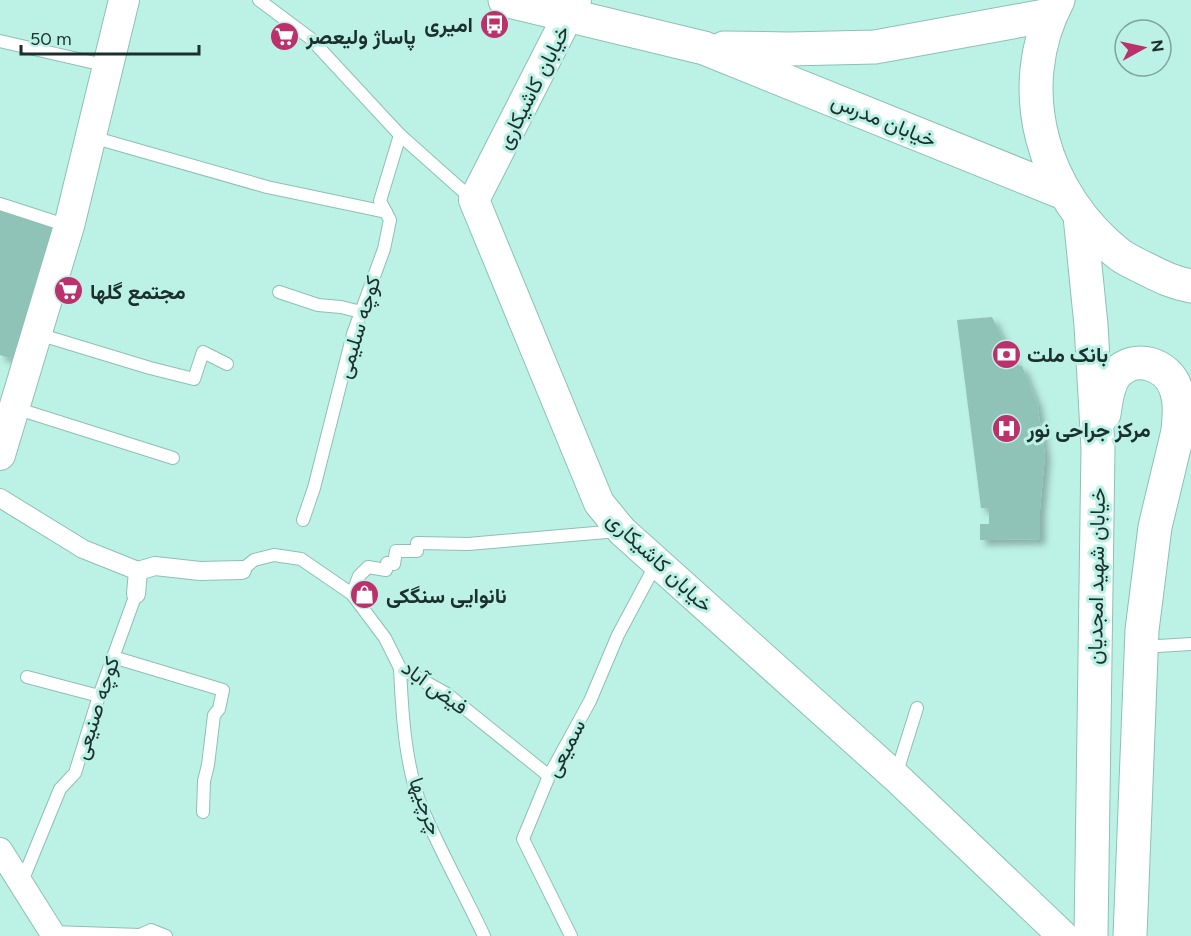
<svg xmlns="http://www.w3.org/2000/svg" width="1191" height="936" viewBox="0 0 1191 936" font-family="Figtree,Vazirmatn,sans-serif">
<style>
.building{fill:#90c3b8;filter:url(#shadow)}
.lines{fill:none;stroke-linecap:round;stroke-linejoin:round}
.service-casing{stroke:#8dc0b5;stroke-width:14}
.pedestrian-casing{stroke:#8dc0b5;stroke-width:20}
.minor-casing{stroke:#8dc0b5;stroke-width:26}
.tertiary-casing{stroke:#8dc0b5;stroke-width:32}
.secondary-casing{stroke:#8dc0b5;stroke-width:35}
.primary-casing{stroke:#8dc0b5;stroke-width:35}
.service{stroke:#fff;stroke-width:12}
.pedestrian{stroke:#fff;stroke-width:18}
.minor{stroke:#fff;stroke-width:24}
.tertiary{stroke:#fff;stroke-width:30}
.secondary{stroke:#fff;stroke-width:33}
.primary{stroke:#fff;stroke-width:33}
.labels{text-anchor:middle;dominant-baseline:central;stroke-width:6;stroke-linejoin:round;paint-order:stroke}
.poi-label{font-size:21px;font-weight:bold;fill:#1b302c;stroke:#bcf1e5;text-anchor:start}
.street-label{font-size:21px;fill:#1b302c;stroke:#bcf1e5}
</style>
<defs>
<filter id="shadow"><feDropShadow dx="5.5" dy="5.5" stdDeviation="3" flood-color="#0004"/></filter>
</defs>
<rect width="100%" height="100%" fill="#bcf1e5"/>
<!-- building -->
<g class="building">
<polygon points="0,209 55,227 15,360 0,355"/>
<polygon points="992,317 1016,365 1022,366 1037,403 1045,455 1040,509 1040,539 980,540 980,524 989,524 989,508 981,508 957,320"/>
</g>
<g class="lines">
<defs>
<g id="service">
<polyline points="259,0 310,38 400,135 473,200"/>
<polyline points="0,41 108,66"/>
<polyline points="92,137 267,187 386,212"/>
<polyline points="0,204 68,226"/>
<polyline points="279,292 318,305 341,307 361,312"/>
<polyline points="38,334 150,368 194,379 203,352 227,364"/>
<polyline points="15,408 173,458"/>
<polyline points="303,520 314,488 353,334 384,249 390,220 380,201 400,135"/>
<polyline points="242,570 254,560 274,555 301,559 352,594 385,638 400,668 447,694 549,776"/>
<polyline points="352,594 359,576 368,567 386,570 387,563 394,564 396,551 417,551 417,543 468,544 618,531"/>
<polyline points="1142,647 1191,644"/>
<polyline points="113,657 223,690 219,709 214,715 208,765 204,781 203,812"/>
<path d="M400,668C402,712 405,767 422,808C440,851 464,893 484,936"/>
<polyline points="27,677 99,696"/>
<polyline points="896,775 917,708"/>
<polyline points="21,884 60,789 75,773 99,696 136,594"/>
<polyline points="52,932 140,935 151,930 166,936"/>
<polyline points="571,936 523,839 549,776 590,701 618,635 657,562"/>
</g>
<g id="pedestrian">
<polyline points="0,498 83,549 138,571 155,566 200,571 242,570"/>
<polyline points="136,594 138,571"/>
</g>
<polyline id="minor" points="0,850 54,936"/>
<g id="tertiary">
<polyline points="576,0 474,200 599,503 622,531 895,776 1063,936"/>
<polyline points="0,455 69,226 124,0"/>
</g>
<g id="secondary">
<polyline points="505,0 704,48 1064,193"/>
<polyline points="724,48 789,49 875,47 1050,15"/>
<polyline points="1080,216 1091,325 1098,448 1091,936"/>
<path d="M1104,414C1106,401 1107,385 1116,374C1135,353 1168,364 1176,389C1181,403 1179,417 1178,431"/>
<polyline points="1130,936 1142,630 1155,527 1178,431 1191,414"/>
</g>
<path id="primary" d="M1058,0C1011,89 1043,195 1120,255C1127,260 1136,264 1144,268C1160,276 1173,283 1191,286"/>
</defs>
<!-- service casing -->
<use href="#service" class="service-casing"/>
<!-- pedestrian casing -->
<use href="#pedestrian" class="pedestrian-casing"/>
<!-- minor casing -->
<use href="#minor" class="minor-casing"/>
<!-- tertiary casing -->
<use href="#tertiary" class="tertiary-casing"/>
<!-- secondary casing -->
<use href="#secondary" class="secondary-casing"/>
<!-- primary casing -->
<use href="#primary" class="primary-casing"/>
<!-- service -->
<use href="#service" class="service"/>
<!-- pedestrian -->
<use href="#pedestrian" class="pedestrian"/>
<!-- minor -->
<use href="#minor" class="minor"/>
<!-- tertiary -->
<use href="#tertiary" class="tertiary"/>
<!-- secondary -->
<use href="#secondary" class="secondary"/>
<!-- primary -->
<use href="#primary" class="primary"/>
</g>
<!-- icons -->
<defs>
<symbol id="bus-disc" viewBox="-11 -11 22 22"><circle r="9.5" fill="#bc316b" stroke="#bcf1e5"/><path d="M-5-6H5V4H4V6H2V4H-2V6H-4V4H-5ZM-3.5-4V0h7V-4ZM-3.5 1.2v1.5H-2V1.2ZM2 1.2v1.5H3.5V1.2Z" fill="#fff"/></symbol>
<symbol id="supermarket-disc" viewBox="-11 -11 22 22"><circle r="9.5" fill="#bc316b" stroke="#bcf1e5"/><path d="M-6-5.5h2.5l.6 2H6L4.5 2H-2.5L-4.4-4H-6ZM-1.5 3.2a1.3 1.3 0 1 0 .1 0ZM3 3.2a1.3 1.3 0 1 0 .1 0Z" fill="#fff"/></symbol>
<symbol id="bank-disc" viewBox="-11 -11 22 22"><circle r="9.5" fill="#bc316b" stroke="#bcf1e5"/><path d="M-6-4H6V4H-6ZM0-2.3a2.3 2.3 0 1 0 0 4.6a2.3 2.3 0 1 0 0-4.6Z" fill="#fff"/></symbol>
<symbol id="hospital-disc" viewBox="-11 -11 22 22"><circle r="9.5" fill="#bc316b" stroke="#bcf1e5"/><path d="M-5-5h3v3.5h4V-5h3V5h-3V1.5h-4V5h-3Z" fill="#fff"/></symbol>
<symbol id="shop-disc" viewBox="-11 -11 22 22"><circle r="9.5" fill="#bc316b" stroke="#bcf1e5"/><path d="M-5-2.5h2.3a2.7 3.5 0 0 1 5.4 0H5L5.5 6h-11ZM-1.5-2.5h3a1.5 2.3 0 0 0-3 0Z" fill="#fff"/></symbol>
</defs>
<g fill-rule="evenodd">
<use href="#bus-disc" x="478" y="8" width="33" height="33"/>
<use href="#supermarket-disc" x="268" y="20" width="33" height="33"/>
<use href="#supermarket-disc" x="52" y="274" width="33" height="33"/>
<use href="#bank-disc" x="990" y="338" width="33" height="33"/>
<use href="#hospital-disc" x="990" y="412" width="33" height="33"/>
<use href="#shop-disc" x="348" y="578" width="33" height="33"/>
</g>
<g class="labels">
<!-- poi labels -->
<g class="poi-label">
<text x="473" y="24" text-anchor="end">امیری</text>
<text x="306" y="36">پاساژ ولیعصر</text>
<text x="90" y="291">مجتمع گلها</text>
<text x="1027" y="354">بانک ملت</text>
<text x="1027" y="429">مرکز جراحی نور</text>
<text x="386" y="595">نانوایی سنگکی</text>
</g>
<!-- street labels -->
<g class="street-label">
<text transform="translate(533 87) rotate(-63)">خیابان کاشیکاری</text>
<text transform="translate(884 120) rotate(22)">خیابان مدرس</text>
<text transform="translate(358 327) rotate(-73)">کوچه سلیمی</text>
<text transform="translate(660 562) rotate(43)">خیابان کاشیکاری</text>
<text transform="translate(1096 576) rotate(-89)">خیابان شهید امجدیان</text>
<text transform="translate(435 687) rotate(36)">فیض آباد</text>
<text transform="translate(96 708) rotate(-72)">کوچه صنیعی</text>
<text transform="translate(565 748) rotate(-62)">سمیعی</text>
<text transform="translate(426 806) rotate(70)">چرچیها</text>
</g>
</g>
<!-- north arrow -->
<g transform="translate(1143 48) rotate(82)"><circle r="28" fill="#bcf1e5" stroke="#7ca49b" stroke-width="1.5"/>
<path d="M0-4.5L10 22L0 15L-10 22Z" fill="#bc316b"/>
<text y="-9" font-size="16" font-weight="bold" text-anchor="middle" fill="#1b302c">N</text>
</g>
<!-- scale -->
<path d="M21 45v9h178v-9" fill="none" stroke="#1b302c" stroke-width="3"/>
<text x="30" y="45" font-size="18" fill="#1b302c" stroke="#bcf1e5" stroke-width="4.5" paint-order="stroke">50 m</text>
</svg>
